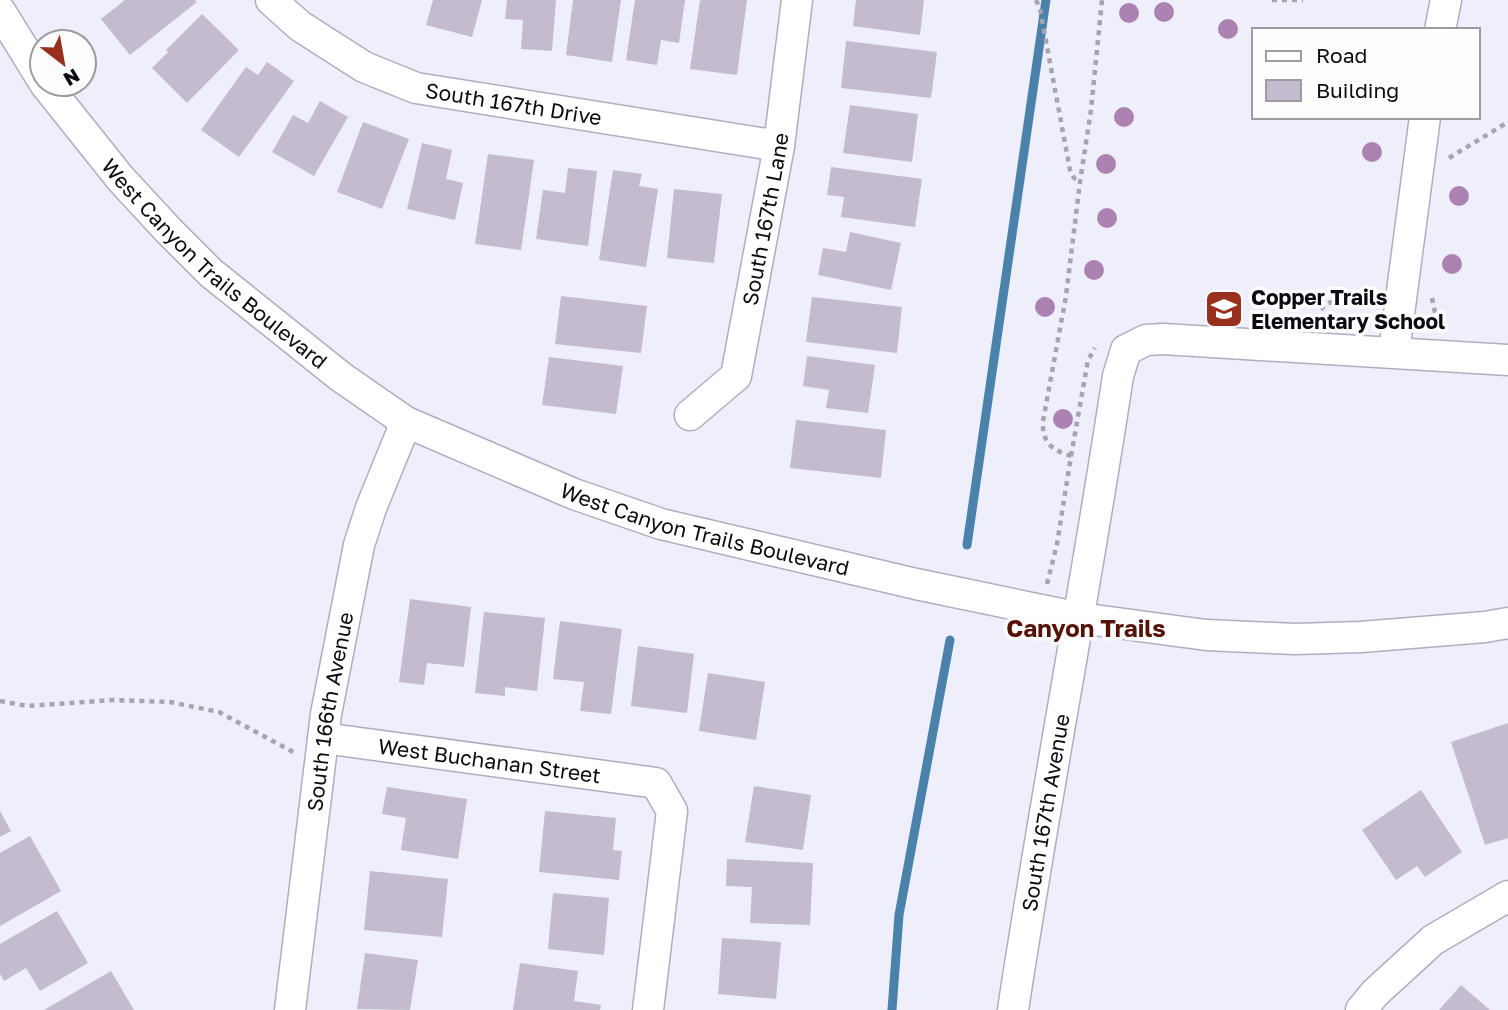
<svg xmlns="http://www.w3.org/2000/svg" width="1508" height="1010" viewBox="0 0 1508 1010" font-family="'Golos Text',sans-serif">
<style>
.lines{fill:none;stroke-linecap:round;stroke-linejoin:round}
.stream{stroke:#4b82ac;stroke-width:9}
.building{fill:#c4bbce}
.minor-casing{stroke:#aeaec2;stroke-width:33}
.path{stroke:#a5a5b0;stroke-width:4.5;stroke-dasharray:5 5;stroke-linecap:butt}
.minor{stroke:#fff;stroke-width:30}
.tree{fill:#ab82b1}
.labels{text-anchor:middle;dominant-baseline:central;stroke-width:7;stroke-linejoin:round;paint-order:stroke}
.street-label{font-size:21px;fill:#0b0b12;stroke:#fdfdfd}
.poi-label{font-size:21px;font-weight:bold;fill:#0b0b12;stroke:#fdfdfd;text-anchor:start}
.quarter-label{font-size:24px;font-weight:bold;fill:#551207;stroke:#fdfdfd}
</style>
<rect width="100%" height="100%" fill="#eeeffb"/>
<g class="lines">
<!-- stream -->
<g class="stream">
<polyline points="967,545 1046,0"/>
<polyline points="892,1010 899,915 950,640"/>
</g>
</g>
<!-- building -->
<g class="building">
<polygon points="125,0 195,0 197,2 130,55 101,19"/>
<polygon points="433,0 482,0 472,37 426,25"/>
<polygon points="507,0 556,0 552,51 521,49 523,20 505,19"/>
<polygon points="573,0 621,0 612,62 566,55"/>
<polygon points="635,0 685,0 679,43 661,40 657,65 626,60"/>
<polygon points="700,0 747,0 737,75 690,69"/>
<polygon points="856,0 924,0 920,35 853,26"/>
<polygon points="202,14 239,50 187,103 152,68 168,52 166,50"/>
<polygon points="846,41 937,52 931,98 841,88"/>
<polygon points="267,62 294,81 239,157 201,130 246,67 258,75"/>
<polygon points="320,101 348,117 314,176 272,152 293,115 308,123"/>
<polygon points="850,105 918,114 912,162 843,153"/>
<polygon points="363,122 409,139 382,209 337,192"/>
<polygon points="422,143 452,150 446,179 463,183 455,220 407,209"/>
<polygon points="488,154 534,160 521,250 475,244"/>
<polygon points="831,167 922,179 915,227 841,217 844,197 827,195"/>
<polygon points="568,168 597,171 588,246 536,239 543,190 565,193"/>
<polygon points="613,170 642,174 639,186 658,189 646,267 599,260"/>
<polygon points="674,189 722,194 714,263 667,258"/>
<polygon points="850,232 901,243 891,290 818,275 823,248 846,252"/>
<polygon points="561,296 647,306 641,353 555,344"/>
<polygon points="812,297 902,307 897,353 806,342"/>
<polygon points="807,356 875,365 868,413 826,408 829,390 803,386"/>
<polygon points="549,357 623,366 616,414 542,405"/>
<polygon points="796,420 886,430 881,478 790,468"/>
<polygon points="410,599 471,607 464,667 427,663 424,685 399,682"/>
<polygon points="484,612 545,618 537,691 505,687 505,696 475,693"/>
<polygon points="560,621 622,629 611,714 580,711 584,682 553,679"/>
<polygon points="638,646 694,654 687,713 631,706"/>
<polygon points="708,673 765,682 756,740 699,731"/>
<polygon points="1508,723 1508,838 1485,845 1451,742"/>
<polygon points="754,786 811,795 803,850 745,842"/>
<polygon points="387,787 467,799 458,859 401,850 406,818 382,814"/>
<polygon points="1421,790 1462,852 1425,877 1417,866 1396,880 1362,830"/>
<polygon points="0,811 11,831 0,837"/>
<polygon points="545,811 616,818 613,850 622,851 619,880 539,872"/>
<polygon points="30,836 61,891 0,926 0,853"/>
<polygon points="727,859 813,863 810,925 750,923 752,887 726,886"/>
<polygon points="370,871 448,879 442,937 364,930"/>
<polygon points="553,893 609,898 604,955 548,949"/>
<polygon points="57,911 88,963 40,991 26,968 4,981 0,974 0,944"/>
<polygon points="722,938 781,942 776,999 718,994"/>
<polygon points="365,953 418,960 410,1010 357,1009"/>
<polygon points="520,963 578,971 574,1001 601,1005 600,1010 513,1010"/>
<polygon points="111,971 134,1010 44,1010"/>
<polygon points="1461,985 1490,1010 1439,1010"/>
</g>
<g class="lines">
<defs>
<g id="minor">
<path id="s1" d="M271,0L300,26L364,67L416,88L779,146"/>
<polyline points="0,11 42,79"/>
<polyline points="1440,30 1446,0"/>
<path id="s2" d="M45,84L120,178L169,231L211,273L341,377L406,422L574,494L661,524L916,584L1080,618L1206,635L1295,639L1361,637L1485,627L1508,623"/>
<polyline points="1394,352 1425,117"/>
<path id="s3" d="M690,415L736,376L779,146L797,0"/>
<path id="s4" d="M323,738L656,783L672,811L648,1010"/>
<path id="s5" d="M290,1010L326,714L359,545L371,508L406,422"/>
<path id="s6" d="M1013,1010C1045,798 1086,588 1118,376L1126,350L1146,340L1163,339L1508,360"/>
<polyline points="1361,1010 1375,993 1433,940 1508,896"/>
</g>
</defs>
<!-- minor casing -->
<use href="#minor" class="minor-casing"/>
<!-- path -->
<g class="path">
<polyline points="1036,0 1040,9 1070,170 1074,178 1080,182"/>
<polyline points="1272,0 1303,0"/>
<polyline points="1449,158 1508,122"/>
<polyline points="1432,298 1438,327"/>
<path d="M1317,319C1325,289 1351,311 1372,284"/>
<polyline points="1071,456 1088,360 1095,348"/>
<path d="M1047,584L1057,544L1071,456C1052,450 1042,443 1043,421L1066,296L1080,182L1091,110L1102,0"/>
<polyline points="0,701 27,706 113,700 170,702 219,712 295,753"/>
</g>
<!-- minor -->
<use href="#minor" class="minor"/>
</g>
<!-- trees -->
<g class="tree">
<circle cx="1164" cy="12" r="10"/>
<circle cx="1129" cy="13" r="10"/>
<circle cx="1228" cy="29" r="10"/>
<circle cx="1124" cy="117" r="10"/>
<circle cx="1372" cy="152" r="10"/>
<circle cx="1106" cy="164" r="10"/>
<circle cx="1459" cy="196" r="10"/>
<circle cx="1107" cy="218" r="10"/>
<circle cx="1452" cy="264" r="10"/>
<circle cx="1094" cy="270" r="10"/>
<circle cx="1045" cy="307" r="10"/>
<circle cx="1063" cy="419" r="10"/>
</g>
<!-- icons -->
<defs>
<symbol id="school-square" viewBox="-11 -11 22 22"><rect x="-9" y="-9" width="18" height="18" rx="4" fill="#992f1d" stroke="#fdfdfd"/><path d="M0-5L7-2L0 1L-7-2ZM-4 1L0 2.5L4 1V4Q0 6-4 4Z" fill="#fff"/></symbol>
</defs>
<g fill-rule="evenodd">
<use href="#school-square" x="1202" y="287" width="44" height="44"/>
</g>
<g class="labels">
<!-- street labels -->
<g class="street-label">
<text stroke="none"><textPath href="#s1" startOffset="270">South 167th Drive</textPath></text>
<text stroke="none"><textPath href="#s3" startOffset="220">South 167th Lane</textPath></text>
<text stroke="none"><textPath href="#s2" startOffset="248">West Canyon Trails Boulevard</textPath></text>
<text stroke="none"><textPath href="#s2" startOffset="816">West Canyon Trails Boulevard</textPath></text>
<text stroke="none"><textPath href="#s5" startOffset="301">South 166th Avenue</textPath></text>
<text stroke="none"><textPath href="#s4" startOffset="168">West Buchanan Street</textPath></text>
<text stroke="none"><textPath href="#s6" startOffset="200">South 167th Avenue</textPath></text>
</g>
<!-- poi labels -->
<g class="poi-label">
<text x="1251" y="297">Copper Trails<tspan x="1251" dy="24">Elementary School</tspan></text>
</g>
<!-- quarter labels -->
<g class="quarter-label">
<text x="1086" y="627">Canyon Trails</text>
</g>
</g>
<!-- legend -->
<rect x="1252" y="28" width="228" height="91" fill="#fdfdfd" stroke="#9c9c9f" stroke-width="2"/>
<rect x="1266" y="51" width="35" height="10" fill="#ffffff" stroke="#9c9c9f" stroke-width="2"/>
<text x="1316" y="63" font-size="21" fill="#0b0b12">Road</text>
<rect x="1266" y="80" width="35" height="21" fill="#c4bbce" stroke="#9c9c9f" stroke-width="2"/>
<text x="1316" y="98" font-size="21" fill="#0b0b12">Building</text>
<!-- north arrow -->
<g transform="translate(63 63) rotate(149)"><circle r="33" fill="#fdfdfd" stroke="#9c9c9f" stroke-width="2"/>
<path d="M0-5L12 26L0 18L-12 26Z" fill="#992f1d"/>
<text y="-10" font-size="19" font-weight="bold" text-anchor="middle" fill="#0b0b12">N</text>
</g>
</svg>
